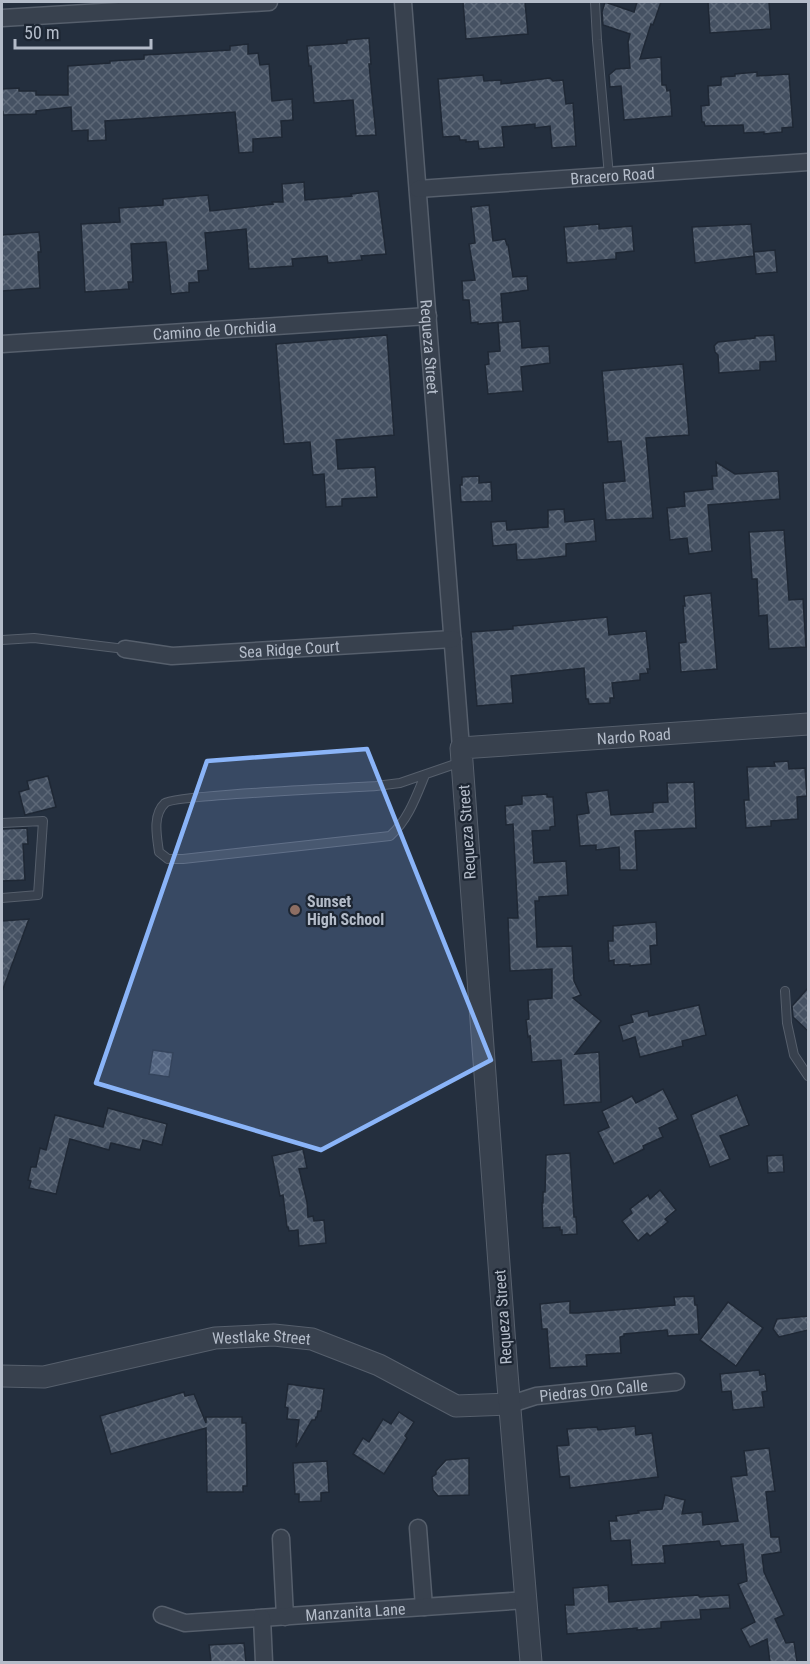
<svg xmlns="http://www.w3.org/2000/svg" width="810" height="1664" viewBox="0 0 810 1664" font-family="'Roboto Condensed',sans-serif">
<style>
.building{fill:url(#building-cross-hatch);stroke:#1f2835;stroke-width:1.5}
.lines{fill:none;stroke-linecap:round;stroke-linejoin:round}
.service-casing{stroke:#565f6c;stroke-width:10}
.minor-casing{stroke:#565f6c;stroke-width:19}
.tertiary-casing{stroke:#565f6c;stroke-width:23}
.service{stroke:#38414e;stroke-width:8}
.minor{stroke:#38414e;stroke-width:16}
.tertiary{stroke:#38414e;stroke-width:21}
.marked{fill:#8ab4f8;fill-opacity:0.2;stroke:#8ab4f8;stroke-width:4.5;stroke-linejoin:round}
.education-dot{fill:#8d6e63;stroke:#1d2633;stroke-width:2}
.labels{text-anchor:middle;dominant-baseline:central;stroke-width:4.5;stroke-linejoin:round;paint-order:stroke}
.street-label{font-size:16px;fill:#b4bcc9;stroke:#1d2633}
.poi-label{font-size:16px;font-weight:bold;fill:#b4bcc9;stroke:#1d2633;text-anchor:start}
</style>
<defs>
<pattern id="building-cross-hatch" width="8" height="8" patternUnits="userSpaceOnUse" patternTransform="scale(1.5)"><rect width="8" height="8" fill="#455162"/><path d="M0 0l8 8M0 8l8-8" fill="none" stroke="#5d6877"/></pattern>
</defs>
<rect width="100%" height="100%" fill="#242f3e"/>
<!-- building -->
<g class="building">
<polygon points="463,2 525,2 528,34 466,39"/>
<polygon points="605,2 634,12 637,2 661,2 653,25 651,24 640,59 661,57 662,85 666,85 667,91 670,90 672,116 624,120 621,86 610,87 609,75 616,69 630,68 628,42 630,34 603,25 602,12"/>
<polygon points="708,2 769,2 771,29 710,33"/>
<polygon points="369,38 371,64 369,64 376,135 356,136 353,100 314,103 311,66 309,66 307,46 347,43 347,40"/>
<polygon points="248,44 248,54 258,53 260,65 269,64 272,101 292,99 293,120 281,121 282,137 253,139 253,152 239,153 235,112 105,121 106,140 88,141 88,130 72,131 71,107 36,111 36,114 3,115 3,112 2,113 2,89 19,88 19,91 36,91 36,95 68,95 68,66 110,63 110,61 144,59 144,55 230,50 230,46"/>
<polygon points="757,72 757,76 789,74 793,127 782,128 782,132 764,134 764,132 744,133 743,125 705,126 704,122 702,122 701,106 709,105 708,86 721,85 721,77 735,76 735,74"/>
<polygon points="483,75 484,81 501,80 501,84 550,78 553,81 563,80 566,104 573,103 576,146 552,148 550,126 535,128 535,124 502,127 504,147 479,149 478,141 466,142 466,140 460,140 459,136 443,137 438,79"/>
<polygon points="304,182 305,200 352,196 351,194 378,191 386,254 361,256 362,260 328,263 327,256 292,259 293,266 249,269 246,229 205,233 208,270 198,271 199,282 189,283 189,292 171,294 166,242 131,244 133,282 128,282 129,289 85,292 81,224 120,222 119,208 163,205 163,199 208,195 210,211 273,204 272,202 283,202 282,184"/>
<polygon points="489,205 493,241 505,239 507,245 508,245 513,277 527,276 528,290 501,294 503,322 478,324 478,322 471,323 469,300 463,300 462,281 475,280 469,244 475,243 471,207"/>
<polygon points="599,224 599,229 632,226 634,251 616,253 616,259 567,263 564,227"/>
<polygon points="751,224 754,256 695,263 692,227"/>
<polygon points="39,232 41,252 38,252 40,288 2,291 2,235"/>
<polygon points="775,250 777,272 756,274 754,252"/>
<polygon points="520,321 522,348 549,346 550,363 521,367 523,391 488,394 485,365 489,364 488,352 500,351 498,323"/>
<polygon points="387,335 394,435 336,440 338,469 375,467 377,497 342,499 342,506 326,507 324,474 313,475 310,442 284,444 276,344"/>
<polygon points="774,335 776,361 760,362 760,370 719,373 718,355 715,352 714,346 718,342 755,338 755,336"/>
<polygon points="683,364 689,435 646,438 653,518 606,520 603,483 625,481 621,441 608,442 602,371"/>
<polygon points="716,462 735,474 778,471 780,499 708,505 712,551 689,554 687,538 670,540 667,508 685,506 684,492 713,489 712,476 717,476"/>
<polygon points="479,476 479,483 491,482 492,501 461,502 460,485 462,485 462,477"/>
<polygon points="564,509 565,522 594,519 596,541 566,544 566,556 538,559 517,560 516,544 493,546 491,522 506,521 507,530 548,527 548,510"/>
<polygon points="784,530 789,600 803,599 806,647 769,649 767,615 759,616 757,579 752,579 749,532"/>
<polygon points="711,593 717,669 681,672 679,643 686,642 683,606 685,606 684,596"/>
<polygon points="607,617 609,635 646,631 650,669 647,669 648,673 640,674 640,680 612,683 614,698 610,698 610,703 589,704 588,699 586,699 584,668 511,676 513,703 477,706 471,632 513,629 513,626"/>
<polygon points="788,761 789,769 805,768 807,796 797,797 798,819 771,821 771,826 746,828 744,800 749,800 747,767 775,766 774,762"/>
<polygon points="48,776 56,807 25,815 19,792 29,789 27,781"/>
<polygon points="694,782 696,828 635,831 637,870 620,870 619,847 596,850 596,845 580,846 577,815 589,813 586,793 608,790 611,815 653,812 653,803 668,802 667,783"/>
<polygon points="547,794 547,797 553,797 555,826 550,827 550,830 532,831 534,863 566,861 568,895 539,897 539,901 535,901 537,947 572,946 574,981 581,995 573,998 601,1021 575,1054 599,1052 601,1102 564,1105 561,1060 532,1062 530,1036 528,1037 526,1020 529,1019 528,1000 552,998 552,969 510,971 508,918 518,918 513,824 506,825 505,806 522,804 522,796"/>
<polygon points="27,828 28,844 23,844 25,880 2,881 2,829"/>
<polygon points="29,919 3,989 2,988 2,921"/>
<polygon points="656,922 657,945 650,946 651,964 630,966 630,964 614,965 614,960 609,961 608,941 613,941 613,926"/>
<polygon points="808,988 808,1031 793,1017 792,1006"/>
<polygon points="699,1005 706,1035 682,1041 683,1046 640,1057 635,1037 623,1041 619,1026 633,1022 631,1015 648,1011 649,1016"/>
<polygon points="153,1050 173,1053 169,1077 149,1074"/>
<polygon points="663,1089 678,1119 659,1128 663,1137 643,1146 644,1149 614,1164 598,1132 609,1127 602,1111 632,1096 636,1103"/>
<polygon points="737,1095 749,1125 720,1136 730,1159 710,1167 691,1115"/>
<polygon points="108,1108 167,1124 162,1145 143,1140 140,1150 111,1143 109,1150 70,1139 56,1194 29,1188 31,1181 28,1180 31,1167 36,1167 40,1148 46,1150 55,1115 103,1127"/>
<polygon points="303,1149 307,1168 299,1169 307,1202 308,1217 313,1216 314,1221 324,1220 326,1243 299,1246 298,1230 289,1231 288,1227 287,1227 283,1195 280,1196 272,1156"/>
<polygon points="570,1153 574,1217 576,1217 577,1234 562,1235 562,1230 560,1230 560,1227 543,1228 542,1203 543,1203 543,1192 545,1192 546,1155"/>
<polygon points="783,1155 784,1172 768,1173 767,1156"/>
<polygon points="660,1190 676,1210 665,1219 668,1222 650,1236 647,1233 638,1241 622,1221 632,1213 630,1209 648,1195 650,1199"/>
<polygon points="694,1296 695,1305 697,1305 699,1334 668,1336 667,1330 624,1334 624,1336 620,1337 621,1353 586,1355 587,1366 550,1368 547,1329 542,1329 540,1304 570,1301 570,1313 578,1313 675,1305 674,1297"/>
<polygon points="728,1302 763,1328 736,1366 700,1340"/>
<polygon points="808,1316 808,1330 779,1337 773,1329 777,1319"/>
<polygon points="759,1370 760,1375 765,1374 767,1391 762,1392 764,1407 733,1410 731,1391 722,1392 720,1374"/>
<polygon points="288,1384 324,1389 321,1411 318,1411 317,1417 316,1417 315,1420 312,1420 296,1447 299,1420 287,1419 288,1408 285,1407"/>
<polygon points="184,1392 185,1396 194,1394 206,1423 206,1417 242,1417 242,1423 246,1423 247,1486 243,1486 243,1492 207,1492 206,1428 111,1454 100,1416"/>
<polygon points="399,1412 414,1422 405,1436 407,1438 384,1474 353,1454 363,1438 369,1442 383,1419 391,1424"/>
<polygon points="635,1426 636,1435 652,1433 658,1477 570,1488 569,1476 560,1477 557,1446 569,1445 567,1429 597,1427 598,1430"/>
<polygon points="769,1448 775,1491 766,1492 771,1537 779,1537 781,1552 762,1555 764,1572 784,1615 775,1619 786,1643 794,1642 797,1662 770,1662 767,1639 750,1647 741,1629 755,1622 738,1584 747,1581 743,1544 721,1546 719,1541 663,1546 665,1563 632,1565 630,1540 611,1541 609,1521 617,1521 616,1516 639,1513 638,1511 662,1509 665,1495 685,1500 682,1514 702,1512 703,1525 738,1521 731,1477 747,1475 744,1451"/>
<polygon points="469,1458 469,1495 438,1496 433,1490 432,1477 436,1474 436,1471 446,1460"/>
<polygon points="327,1461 329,1492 321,1493 321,1501 299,1502 299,1494 295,1494 293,1463"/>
<polygon points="608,1585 609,1602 698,1595 700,1597 729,1595 730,1608 700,1610 701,1619 661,1622 661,1628 637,1630 637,1628 567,1634 565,1605 574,1605 573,1588"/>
<polygon points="244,1643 246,1662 211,1662 209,1645"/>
</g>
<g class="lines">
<defs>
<g id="service">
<polyline points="595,2 597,40 609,176"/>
<polyline points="2,640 34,638 125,649"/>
<path d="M425,775C416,797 408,820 390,836L183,859H168L159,852C157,837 152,815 165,803C174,795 350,788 376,786L400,783L461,762"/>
<polyline points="2,823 43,821 38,895 2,898"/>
<polyline points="785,991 787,1023 794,1055 808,1076"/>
</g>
<g id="minor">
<path id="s1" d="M403,2L461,748"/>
<polyline points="2,18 269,2"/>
<path id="s2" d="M418,189L808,162"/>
<path id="s3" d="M2,344L428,316"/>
<path id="s4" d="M125,649L172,656L453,639"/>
<path id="s5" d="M511,1404L536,1396L676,1382"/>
<polyline points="418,1528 424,1607"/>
<polyline points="281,1538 285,1617"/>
<path id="s6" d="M162,1615L185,1623L527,1600"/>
<polyline points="262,1618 264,1662"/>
</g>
<g id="tertiary">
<path id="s7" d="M2,1376L44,1377L215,1338L274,1335L312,1339L379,1365L456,1406L511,1404"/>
<path id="s8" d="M531,1662L507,1373L461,748L808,724"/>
</g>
</defs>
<!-- service casing -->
<use href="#service" class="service-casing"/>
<!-- minor casing -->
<use href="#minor" class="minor-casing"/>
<!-- tertiary casing -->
<use href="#tertiary" class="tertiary-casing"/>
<!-- service -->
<use href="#service" class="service"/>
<!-- minor -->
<use href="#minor" class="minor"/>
<!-- tertiary -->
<use href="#tertiary" class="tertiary"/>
</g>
<!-- marked area -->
<path class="marked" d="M367,749L491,1060L321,1150L96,1083L207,761Z"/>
<!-- markers -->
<circle class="education-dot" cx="295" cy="910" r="6"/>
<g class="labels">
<!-- street labels -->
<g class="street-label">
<text stroke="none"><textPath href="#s2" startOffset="195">Bracero Road</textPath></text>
<text stroke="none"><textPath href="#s3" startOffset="213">Camino de Orchidia</textPath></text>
<text stroke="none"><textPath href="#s1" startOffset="346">Requeza Street</textPath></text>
<text stroke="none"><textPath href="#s4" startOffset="165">Sea Ridge Court</textPath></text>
<text stroke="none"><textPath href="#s8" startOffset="1090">Nardo Road</textPath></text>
<text transform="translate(467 832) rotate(-94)">Requeza Street</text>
<text transform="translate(503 1317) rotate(-94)">Requeza Street</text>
<text stroke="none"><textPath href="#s7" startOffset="264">Westlake Street</textPath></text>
<text stroke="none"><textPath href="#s5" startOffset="84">Piedras Oro Calle</textPath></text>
<text stroke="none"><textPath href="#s6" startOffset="195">Manzanita Lane</textPath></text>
</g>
<!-- poi labels -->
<g class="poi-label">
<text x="307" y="901">Sunset<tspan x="307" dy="18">High School</tspan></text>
</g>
</g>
<!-- border -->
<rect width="810" height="1664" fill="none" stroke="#b4bcc9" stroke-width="6"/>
<!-- scale -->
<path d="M15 39v9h136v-9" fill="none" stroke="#b4bcc9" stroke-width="3"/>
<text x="24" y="39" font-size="18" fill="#b4bcc9" stroke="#1d2633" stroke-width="4.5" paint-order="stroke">50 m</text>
</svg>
